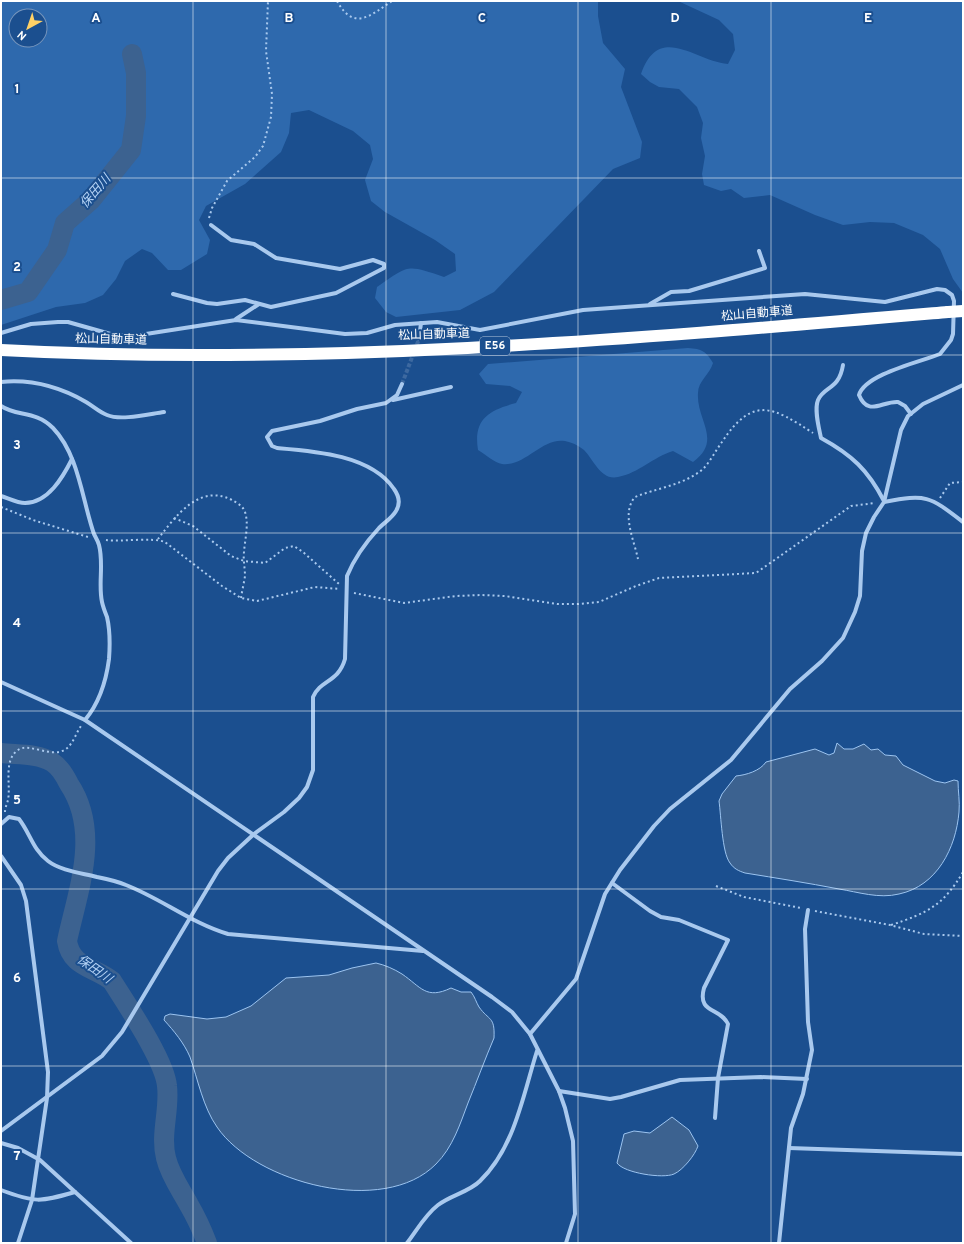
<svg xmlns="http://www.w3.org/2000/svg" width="964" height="1244" viewBox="0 0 964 1244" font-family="Overpass,'Noto Sans JP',sans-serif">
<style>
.green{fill:#2e69ad;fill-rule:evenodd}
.water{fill:#3c6290;stroke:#9cc4f0}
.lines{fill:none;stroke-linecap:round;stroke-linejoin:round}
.river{stroke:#3c6290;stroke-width:20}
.minor-tunnel{stroke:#3d69a0;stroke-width:4;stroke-dasharray:4 2;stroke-linecap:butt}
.path{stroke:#a9c9ee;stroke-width:2;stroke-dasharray:2 3;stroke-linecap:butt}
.minor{stroke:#a9c9ee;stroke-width:4}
.motorway{stroke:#fff;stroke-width:12}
.motorway-bridge{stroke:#fff;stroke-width:12}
.grid{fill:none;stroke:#fff;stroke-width:1;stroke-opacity:0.55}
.labels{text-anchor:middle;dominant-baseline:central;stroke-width:4;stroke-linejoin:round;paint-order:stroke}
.shield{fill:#1b4f8f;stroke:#bbcadd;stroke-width:1}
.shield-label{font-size:11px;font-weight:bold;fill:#fff}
.street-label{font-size:12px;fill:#fff;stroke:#1b4f8f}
.water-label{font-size:13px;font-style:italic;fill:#b5d3f5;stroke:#1b4f8f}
.grid-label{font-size:13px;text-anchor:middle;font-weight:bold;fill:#fff;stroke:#1b4f8f;stroke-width:4;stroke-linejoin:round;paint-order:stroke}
</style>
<rect width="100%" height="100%" fill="#1b4f8f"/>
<!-- green -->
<g class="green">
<path d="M1,1H598V16L603,43L625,69L621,87L642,142L640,158L613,169L494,292L460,310L396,317L386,312L375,298L377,287C409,265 406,264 444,277L456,271L455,254L435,240L385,212L371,201L365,180L373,159L370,145L353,131L309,110L291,113L289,133L281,152L245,184L206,206L199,220L210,240L207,254L181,270H168L152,253L142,249L125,261L116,279L103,295L85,303L56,307L1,325ZM16,16H40V40H16Z"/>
<path d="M678,1H963V293L953,279L940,249L923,235L894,223L870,222L843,225L815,215L770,195L744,198L731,189L721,191L704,185L702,174L705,156L701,138L703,123L697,107L679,89L659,87L650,82L641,74C659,22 695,61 728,64L735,50L733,34L719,20Z"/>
<path d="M688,348C702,349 706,351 713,363C710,374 698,381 698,393C696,420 723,440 693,462L673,451C653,457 639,473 618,477C601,481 593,459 584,450C578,445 571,442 565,441C542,437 525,467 502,464C495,463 485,454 478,450C473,419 489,410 516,403L522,392L510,386L486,384L479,374L488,364Z"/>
</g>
<!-- water -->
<g class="water">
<path d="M837,743L844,749H853L864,744L871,750L878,749L885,755L896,756L903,765L935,781L945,783L954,780L958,781C958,791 960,802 959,812C956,848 937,886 899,894C879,899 858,892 839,889C808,883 776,878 745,873C739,871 734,869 730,863C722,853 721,815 719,801L722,794L736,776C746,775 760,771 766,762L815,749L829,755L834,753Z"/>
<path d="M376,963C385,965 394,969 402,974C421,987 426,1000 451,988L461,992H471C475,997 476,1002 479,1007C489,1021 495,1016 494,1038C485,1059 477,1081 468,1103C460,1124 453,1147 436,1164C384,1217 255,1183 217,1127C203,1107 198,1080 190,1057C184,1043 174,1031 164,1020L165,1016L170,1014L207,1019L226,1017L251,1006L286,978L329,975L352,968Z"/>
<path d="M672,1117L689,1130L698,1146C695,1155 683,1170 674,1174C663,1179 624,1173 617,1163L624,1134L634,1131L650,1133Z"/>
</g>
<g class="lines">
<!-- river -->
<g class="river">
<polyline points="1,300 28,292 57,250 65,223 91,200 131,150 136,116 136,73 132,54"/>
<path d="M1,753C17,755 37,753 52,762C60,767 65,776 69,784C101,832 78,890 67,941C71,967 94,967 112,981C127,1005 165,1061 167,1086C170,1110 160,1134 166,1158C170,1175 181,1190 189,1205C196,1217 202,1230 207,1243"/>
</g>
<!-- minor-tunnel -->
<polyline class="minor-tunnel" points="402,384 419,339"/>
<!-- path -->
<g class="path">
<path d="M337,1C354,32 371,15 392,1"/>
<polyline points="209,218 212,208 227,181 255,157 263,146 271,117 272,94 266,51 268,1"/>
<polyline points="940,498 950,483 963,482"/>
<polyline points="1,507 33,520 88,537"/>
<polyline points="174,518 193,526 231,556 244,561 265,563 285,548 294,546 303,552 339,584"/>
<path d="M158,539C175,517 199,483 232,500C237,503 243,506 245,512C249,524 245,539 244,552C243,560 245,568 245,576C244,583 242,591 241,598"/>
<path d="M106,540C122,542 152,537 165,542L222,586L241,598L257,601L315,587L340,589"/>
<path d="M638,559C634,540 621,513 635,497C657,488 684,485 703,469C710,462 716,450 722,442C753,395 773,407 813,433"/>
<polyline points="354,593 404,603 456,596 481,595 505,596 557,604 578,604 599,602 636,586 659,578 756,573 851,506 875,503"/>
<path d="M5,812C5,808 7,804 8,800C11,785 3,760 18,750C29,742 52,759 66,749C73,744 76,733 81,726"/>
<polyline points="716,886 744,897 801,908"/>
<polyline points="815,911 890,925 924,934 963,936"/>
<path d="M891,925C927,913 943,906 963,872"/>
</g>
<!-- minor -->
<g class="minor">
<polyline points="173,294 207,303 217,304 245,300 271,307 336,293 384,268 384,264 373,260 340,269 276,258 254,244 231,240 211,225"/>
<polyline points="650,304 671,292 689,291 765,268 759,251"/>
<polyline points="236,319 259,304"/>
<path d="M1,333L31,324L58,322H68L114,335L133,336L236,320L345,334L367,333L395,325L437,322L480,330L583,310L805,294L885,302L937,289L945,290L952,295L954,301L953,334L951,340L940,354C920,362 865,374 859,395C868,417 882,401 898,402L905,406L911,414"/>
<polyline points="419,339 421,323"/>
<path d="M843,365C839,390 824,386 818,400C814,410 819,428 821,438C852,455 868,470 884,501"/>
<path d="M1,382C31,379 60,387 86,402C93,406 99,412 107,415C121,421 149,414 164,412"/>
<polyline points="393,400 451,387"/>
<path d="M1,406C17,417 35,410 53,428C79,455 82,500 94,534C96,538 98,541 99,545C104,564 98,584 102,602C103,607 105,612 107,617C110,630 110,646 109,659C106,682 100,702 85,720"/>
<path d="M1,496C8,498 17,503 25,503C48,503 63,477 72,459"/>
<path d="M884,502C927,494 929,496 963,522"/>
<polyline points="1,682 85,720 492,997 512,1012 530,1034 559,1091 565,1108 573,1141 575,1214 566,1243"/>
<path d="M1,824L9,817L19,819C30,833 33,850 48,861C61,871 82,873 97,877C107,879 117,881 126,885C162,899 191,923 228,934L423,951"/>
<polyline points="1,856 21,885 26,901 48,1072 47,1098 32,1200 18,1243"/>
<path d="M612,883L650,911L661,917L679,920L728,940L704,988C697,1014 720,1007 728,1024L718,1078L715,1118"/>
<polyline points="530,1034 576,979 605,894 620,870 654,826 670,809 731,760 790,689 822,661 843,638 855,612 860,596 862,551 866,533 874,517 884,502 901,430 908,416 923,404 963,385"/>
<polyline points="559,1091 610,1099 621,1097 680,1080 761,1077 807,1079"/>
<path d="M1,1131L102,1056L122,1032L218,871L228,858L254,834L284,812L299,798L307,787L313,770V697C321,679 338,683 345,659L347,576C354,559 366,542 379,528C385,522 392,518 396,511C401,503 399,496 394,489C371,455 314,451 277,448L272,446L267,437L272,431L320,421L357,409L386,403L397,395L402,384"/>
<polyline points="1,1143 18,1148 40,1160 131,1243"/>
<polyline points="789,1148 963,1154"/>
<path d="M1,1190C35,1203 40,1202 75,1192"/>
<path d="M407,1243C417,1230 425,1215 438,1205C451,1195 469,1192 480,1181C515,1147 523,1095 537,1051"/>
<polyline points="779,1243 791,1128 803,1094 812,1050 808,1022 805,929 808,910"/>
</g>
<!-- motorway -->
<path class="motorway" d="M1,350C317,367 634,339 948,312"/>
<!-- motorway-bridge -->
<polyline class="motorway-bridge" points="948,312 963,311"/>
</g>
<!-- grid -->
<path class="grid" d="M193,1V1243M386,1V1243M578,1V1243M771,1V1243M1,178H963M1,355H963M1,533H963M1,711H963M1,889H963M1,1066H963"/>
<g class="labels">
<!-- shield labels -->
<rect class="shield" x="480" y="337" width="30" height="18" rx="3"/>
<g class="shield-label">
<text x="495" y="346">E56</text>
</g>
<!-- street labels -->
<g class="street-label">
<text transform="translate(757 314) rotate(-5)">松山自動車道</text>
<text transform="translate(434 335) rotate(-2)">松山自動車道</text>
<text transform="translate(111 340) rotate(1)">松山自動車道</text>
</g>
<!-- water labels -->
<g class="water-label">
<text transform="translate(96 192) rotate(-49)">保田川</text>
<text transform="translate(94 970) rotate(35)">保田川</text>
</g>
</g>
<g class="grid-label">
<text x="96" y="22">A</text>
<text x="289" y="22">B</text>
<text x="482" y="22">C</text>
<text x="675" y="22">D</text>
<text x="868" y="22">E</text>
<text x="17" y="93">1</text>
<text x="17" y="271">2</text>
<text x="17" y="449">3</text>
<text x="17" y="627">4</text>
<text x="17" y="804">5</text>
<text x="17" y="982">6</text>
<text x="17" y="1160">7</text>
</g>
<!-- border -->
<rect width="964" height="1244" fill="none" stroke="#ffffff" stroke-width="4"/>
<!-- north arrow -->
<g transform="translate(28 28) rotate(220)"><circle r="19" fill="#1b4f8f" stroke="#7695bc"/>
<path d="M0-3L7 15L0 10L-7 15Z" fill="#ffd166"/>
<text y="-6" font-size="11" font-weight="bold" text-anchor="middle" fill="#ffffff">N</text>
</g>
</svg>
